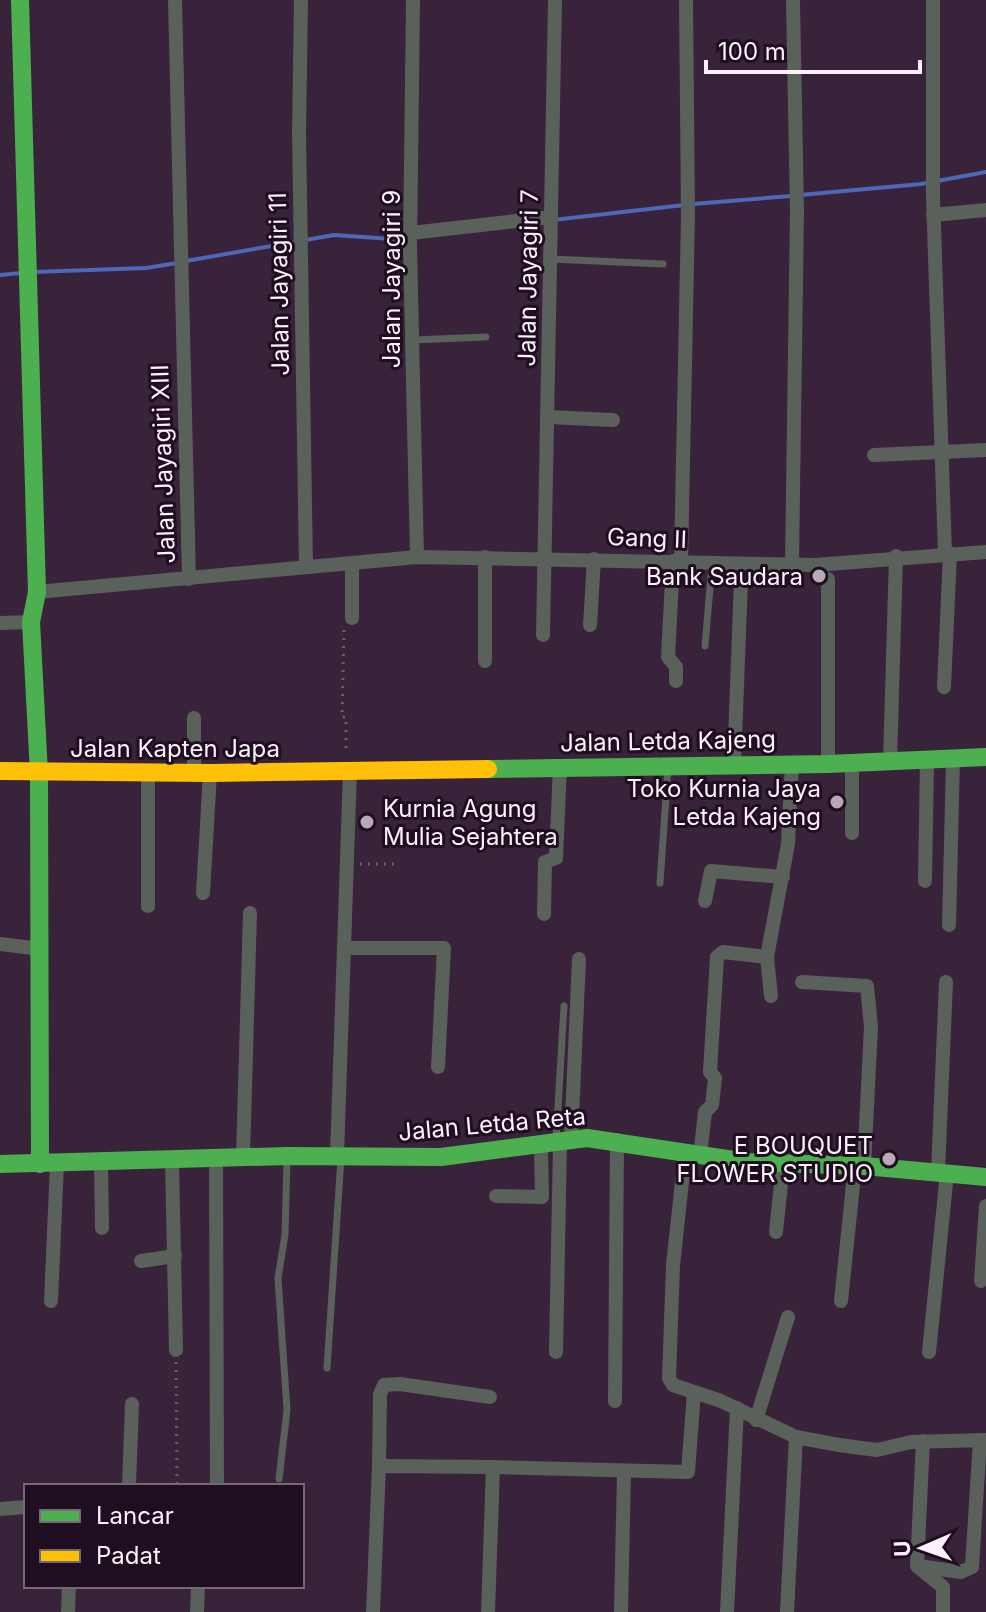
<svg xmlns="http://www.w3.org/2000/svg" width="986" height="1612" viewBox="0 0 986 1612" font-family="Inter,sans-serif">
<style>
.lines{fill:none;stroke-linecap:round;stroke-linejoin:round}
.stream{stroke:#4c68b6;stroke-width:4}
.path{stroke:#636264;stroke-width:3;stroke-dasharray:2 6;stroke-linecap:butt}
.lane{stroke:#5a605a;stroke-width:7}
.street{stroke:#5a605a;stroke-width:14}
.fast{stroke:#4caf50;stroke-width:18}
.slow{stroke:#ffc107;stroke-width:18}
.poi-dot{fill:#b8a9b8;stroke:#1f0d20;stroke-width:3}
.labels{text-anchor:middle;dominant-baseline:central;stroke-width:6;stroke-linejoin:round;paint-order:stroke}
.street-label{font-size:24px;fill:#fcf1fc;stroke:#1f0d20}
.poi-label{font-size:24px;fill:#fcf1fc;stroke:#1f0d20;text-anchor:end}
</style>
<rect width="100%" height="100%" fill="#39233a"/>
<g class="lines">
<!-- stream -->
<g class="stream">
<polyline points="800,195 921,184 986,172"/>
<polyline points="693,204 791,196"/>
<polyline points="553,220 684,205"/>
<polyline points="186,261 334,235 406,240"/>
<polyline points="34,272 146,268 177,263"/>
<polyline points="0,275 21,273"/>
</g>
<!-- path -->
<g class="path">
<polyline points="344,630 342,717 346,717 346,754"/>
<polyline points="360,864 396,864"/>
<polyline points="176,1362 177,1486"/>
</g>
<!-- lane -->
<g class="lane">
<polyline points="551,259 663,264"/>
<polyline points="413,340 486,337"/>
<polyline points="705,646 712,564"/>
<polyline points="660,883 668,768"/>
<polyline points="556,1141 564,1006"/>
<polyline points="327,1368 341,1158"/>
<polyline points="279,1479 287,1410 278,1278 285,1235 287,1159"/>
</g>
<!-- street -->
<g class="street">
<polyline points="175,0 189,579"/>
<polyline points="301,0 299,133 306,566"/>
<polyline points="413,0 410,247 417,557"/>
<polyline points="933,0 933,197 945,553"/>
<polyline points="933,215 986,210"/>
<polyline points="411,233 551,217"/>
<polyline points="548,417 613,420"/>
<polyline points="874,455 986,450"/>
<polyline points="485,557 485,661"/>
<polyline points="673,561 668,657 676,667 676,681"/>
<polyline points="681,561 688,214 686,0"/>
<polyline points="792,564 797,210 793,0"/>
<polyline points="37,592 417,557 815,565 986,552"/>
<polyline points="352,618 352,563"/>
<polyline points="0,623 31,622"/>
<polyline points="590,625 594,559"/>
<polyline points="543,635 555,0"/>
<polyline points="944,687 950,553"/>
<polyline points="890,761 896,556"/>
<polyline points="852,762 852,833"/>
<polyline points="828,764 828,579"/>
<polyline points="734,765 741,581"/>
<polyline points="194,772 194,718"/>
<polyline points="925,881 927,760"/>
<polyline points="203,893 210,773"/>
<polyline points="705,901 711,871 783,877"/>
<polyline points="148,906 148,772"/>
<polyline points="544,914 545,862 556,858 560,766"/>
<polyline points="949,925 953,759"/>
<polyline points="0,944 40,949"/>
<polyline points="344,948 444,948 438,1067"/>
<polyline points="802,982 867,986 871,1027 864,1166"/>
<polyline points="771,996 767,957 788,844 792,764"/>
<polyline points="571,1140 579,959"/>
<polyline points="685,1154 673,1265 669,1378 673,1385 721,1401 796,1437 839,1445 877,1450 911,1442 986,1440"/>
<polyline points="337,1155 350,770"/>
<polyline points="700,1156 705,1112 712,1105 715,1078 710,1072 717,957 723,952 767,957"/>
<polyline points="243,1158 250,913"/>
<polyline points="216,1159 217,1486"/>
<polyline points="172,1161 176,1350"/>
<polyline points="101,1163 102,1228"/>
<polyline points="938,1172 946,982"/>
<polyline points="496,1196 542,1197 541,1146"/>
<polyline points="776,1232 783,1165"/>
<polyline points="141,1261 175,1256"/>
<polyline points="981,1281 986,1206"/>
<polyline points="51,1301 57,1164"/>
<polyline points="841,1301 855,1166"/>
<polyline points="556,1352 560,1143"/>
<polyline points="929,1352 947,1173"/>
<polyline points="615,1401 617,1140"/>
<polyline points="756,1420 788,1317"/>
<polyline points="923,1441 917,1566 943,1587 943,1612"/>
<polyline points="379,1466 380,1394 384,1385 400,1384 490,1397"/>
<polyline points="493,1467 688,1472 694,1392"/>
<polyline points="129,1486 132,1404"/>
<polyline points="0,1509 26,1507"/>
<polyline points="918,1566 961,1572 972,1567 980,1440"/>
<polyline points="68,1612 69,1586"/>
<polyline points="197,1612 198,1586"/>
<polyline points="373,1612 379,1466 493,1467 488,1612"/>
<polyline points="621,1612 624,1473"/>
<polyline points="727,1612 737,1408"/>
<polyline points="787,1612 796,1437"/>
</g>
<!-- fast -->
<g class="fast">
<polyline points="20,0 37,592 31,622 39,773 40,1164"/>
<polyline points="488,769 828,764 986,757"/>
<polyline points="0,1164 287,1156 441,1157 587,1138 747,1162 864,1166 986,1177"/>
</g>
<!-- slow -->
<polyline class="slow" points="0,771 210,773 488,769"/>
</g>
<!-- markers -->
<g class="poi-dot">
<circle cx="819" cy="576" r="8"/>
<circle cx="837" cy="802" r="8"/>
<circle cx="367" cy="822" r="8"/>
<circle cx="889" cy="1159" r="8"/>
</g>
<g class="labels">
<!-- street labels -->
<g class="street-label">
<text transform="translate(528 278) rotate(-89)">Jalan Jayagiri 7</text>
<text transform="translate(391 279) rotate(-90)">Jalan Jayagiri 9</text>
<text transform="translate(279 284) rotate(-91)">Jalan Jayagiri 11</text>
<text transform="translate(163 464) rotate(-92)">Jalan Jayagiri XIII</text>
<text transform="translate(647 538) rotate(2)">Gang II</text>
<text transform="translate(668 741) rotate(-1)">Jalan Letda Kajeng</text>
<text x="175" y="748">Jalan Kapten Japa</text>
<text transform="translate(492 1124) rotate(-5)">Jalan Letda Reta</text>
</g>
<!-- poi labels -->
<g class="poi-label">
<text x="803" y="576">Bank Saudara</text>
<text x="821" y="788">Toko Kurnia Jaya<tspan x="821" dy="28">Letda Kajeng</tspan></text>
<text x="383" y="808" text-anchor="start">Kurnia Agung<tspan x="383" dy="28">Mulia Sejahtera</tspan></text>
<text x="873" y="1145">E BOUQUET<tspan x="873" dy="28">FLOWER STUDIO</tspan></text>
</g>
</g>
<!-- legend -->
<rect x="24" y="1484" width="280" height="104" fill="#1f0d20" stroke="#776878" stroke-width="2"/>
<rect x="40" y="1510" width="40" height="12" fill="#4caf50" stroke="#776878" stroke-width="2"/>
<text x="96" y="1524" font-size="24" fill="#fcf1fc">Lancar</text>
<rect x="40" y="1550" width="40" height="12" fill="#ffc107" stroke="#776878" stroke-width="2"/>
<text x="96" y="1564" font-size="24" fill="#fcf1fc">Padat</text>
<!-- north arrow -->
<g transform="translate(922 1548) rotate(268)" stroke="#1f0d20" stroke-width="6" paint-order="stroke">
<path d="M0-6L14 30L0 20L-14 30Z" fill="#fcf1fc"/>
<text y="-12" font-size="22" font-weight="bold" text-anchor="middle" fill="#fcf1fc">U</text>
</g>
<!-- scale -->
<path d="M706 60v12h214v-12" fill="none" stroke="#fcf1fc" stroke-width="4"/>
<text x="718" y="60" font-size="24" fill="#fcf1fc" stroke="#1f0d20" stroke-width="6" paint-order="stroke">100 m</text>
</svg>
